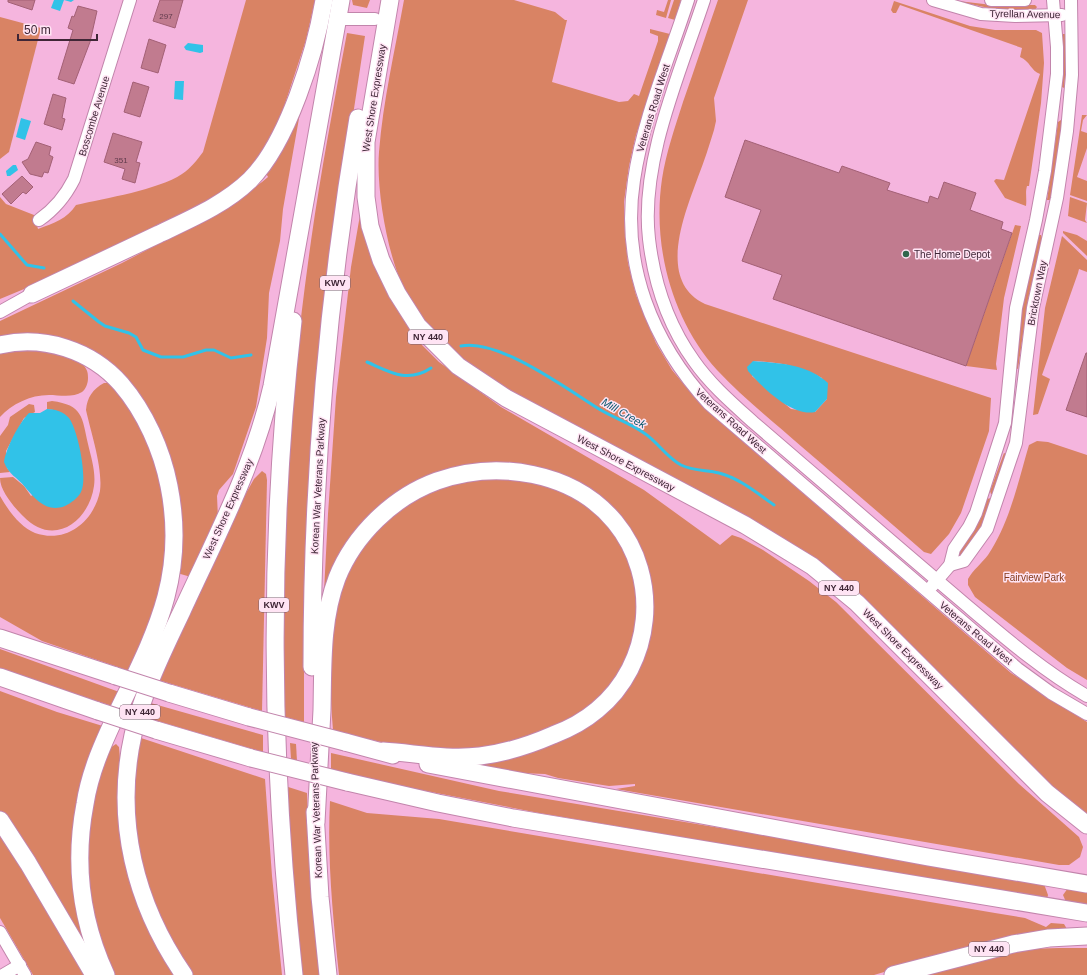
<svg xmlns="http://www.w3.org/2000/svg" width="1087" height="975" viewBox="0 0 1087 975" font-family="Helvetica,sans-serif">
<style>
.green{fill:#d98364;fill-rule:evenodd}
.water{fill:#31c2e8}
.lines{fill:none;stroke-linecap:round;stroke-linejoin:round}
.stream{stroke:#31c2e8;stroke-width:3}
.building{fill:#c17b8f;stroke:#a36075}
.minor-casing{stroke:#c285ac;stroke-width:14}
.highway-casing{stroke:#c285ac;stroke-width:19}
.minor{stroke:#fff;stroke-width:12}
.highway{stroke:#fff;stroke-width:17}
.highway-bridge-casing{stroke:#c285ac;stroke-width:19;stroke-linecap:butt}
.highway-bridge{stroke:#fff;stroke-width:17}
.poi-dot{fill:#31664c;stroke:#ffe4f4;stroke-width:1.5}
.labels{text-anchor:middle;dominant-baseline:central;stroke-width:3;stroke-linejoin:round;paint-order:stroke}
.number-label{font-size:8px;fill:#603b4c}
.shield{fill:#ffe4f4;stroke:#795f6f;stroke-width:1}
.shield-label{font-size:9px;font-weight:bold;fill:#3f2636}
.street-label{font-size:10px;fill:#3f2636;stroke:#ffe4f4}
.poi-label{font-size:10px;fill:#3f2636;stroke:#ffe4f4;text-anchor:start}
.park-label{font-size:10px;fill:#843819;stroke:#ffe4f4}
.water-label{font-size:11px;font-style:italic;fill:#0a596d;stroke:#ffe4f4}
</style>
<rect width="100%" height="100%" fill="#f5b5de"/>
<!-- green -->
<g class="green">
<path d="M246,0H315L306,40L280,119L256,162L230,188L191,211L161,223L53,277L0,299V197L6,204L34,215L38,229C54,223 67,219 76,205C106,198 158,190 182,174C191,168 197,160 203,152Z"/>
<polygon points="352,0 370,0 367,8 353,5"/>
<path d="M404,0H514L555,12L565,20H567L552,82L619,102L628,101L634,94L639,96L658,41V36L650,33V29L670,34L636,135L629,166L624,202L625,235L628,263L636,295L656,343L672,370L702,406L1011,673L1087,722V818L1075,810L869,607L510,392C495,382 476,373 462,361C441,342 418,317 405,291C388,257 376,191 379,152C383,101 395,50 404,0Z"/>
<polygon points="668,0 671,0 666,18 656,15 657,10 664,12"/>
<polygon points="674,0 681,0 675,20 668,18"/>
<path d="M718,0H748L714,98L716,121L714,130C709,146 704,162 698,177C685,213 656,281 705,304L991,398L989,431L961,513L949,534L931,554L924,552C884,517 843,482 802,447C774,422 743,398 717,370C672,320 652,246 662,179C666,153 675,127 683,102C695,68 706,34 718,0ZM753,361C779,362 800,366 822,378L827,399L815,412L791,409L752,376Z"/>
<polygon points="950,0 992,5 1035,5 1037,7 1035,10 999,10"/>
<path d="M894,1L970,26L995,30H1036L1042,33L1044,63L1041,103L1029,186H1027C1025,193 1027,198 1026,206L1005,198L994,181L996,179L1004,180L1040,74C1031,71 1030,61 1020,57L1022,48L900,5L896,13H893L891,10Z"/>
<polygon points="0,17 41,28 9,152 0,159"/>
<path d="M347,33L365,36L332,254L304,666V722L285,717C275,559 289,398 311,241C321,171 334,102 347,33Z"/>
<polygon points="1063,34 1067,34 1068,47 1064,88 1062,87"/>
<polygon points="301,107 283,209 280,241 269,293 267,338 256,407 233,474 219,490 217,496 218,518 191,577 177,573 173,480 105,363 0,340 0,321 122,263 223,210 262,182 268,177 265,171"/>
<polygon points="1082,115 1087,115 1083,120 1081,131 1087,133 1087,148 1077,177 1087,181 1087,201 1070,195"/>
<polygon points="1061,120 1062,124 1051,200 1047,200 1058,122"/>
<polygon points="1070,197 1087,203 1085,220 1087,223 1068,216"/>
<polygon points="360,215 407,324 422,345 439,362 501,407 644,490 720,545 732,535 741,538 763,550 809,581 836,602 1019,784 1079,837 1083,847 1080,857 1069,865 1059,865 616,789 635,786 635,784 609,786 558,778 545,774 519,773 475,765 556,740 644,651 629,534 532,468 408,489 324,592 328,514 336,397 351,267"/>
<polygon points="1015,225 1021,226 1004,298 996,364 997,370 966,366"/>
<polygon points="1063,231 1077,235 1087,241 1087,256 1063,233"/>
<polygon points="1038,235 1041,235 1042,238 1028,300 1018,369 1016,368 1021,311"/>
<polygon points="1062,236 1087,260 1087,272 1079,269 1078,273 1042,375 1050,379 1038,414 1033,415 1045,308"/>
<path d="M25,349C42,350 91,354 88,378C88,383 86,389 82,392C73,398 59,395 49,395C30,395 12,404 0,417V353Z"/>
<path d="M104,383H109L116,389L141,425L159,466L169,528L166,574L132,672L42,641L0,617V496C8,510 20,527 35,533C67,544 94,521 100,491C103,468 91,433 86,410C87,397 93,389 104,383Z"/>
<path d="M52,401C83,405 82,417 88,444C91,457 96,472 94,486C89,522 53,548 23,516C14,507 0,491 0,478L13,477L24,486L31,496L82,464C77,443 76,411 47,409V402Z"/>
<polygon points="29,404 34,405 35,412 24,418 6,451 7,468 10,472 0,473 0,436 8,425 10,417"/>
<path d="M1037,441L1048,442L1087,455V680L1067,668L975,597L968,585V579C973,570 982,563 988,555C1010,522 1018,482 1029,445Z"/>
<polygon points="1004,453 1006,454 993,494 991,494 990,491"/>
<polygon points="262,471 266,474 267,480 262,711 158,680 241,502 254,479"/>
<path d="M488,479C503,479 518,478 533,482C593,497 633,541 638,604C639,611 636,620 635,628C631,655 618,683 596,702C571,723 538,736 506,743C494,746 480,750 467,751C421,753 377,742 333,730C330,694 329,657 334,621C335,614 335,606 337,600C351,551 394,503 443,487C458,483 473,481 488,479Z"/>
<path d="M991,498C989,519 973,539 961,556L958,557L960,550L974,531L987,499Z"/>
<polygon points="0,649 122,693 115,707 0,669"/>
<polygon points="0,691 57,712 106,727 80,801 93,957 0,811"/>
<polygon points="147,702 263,735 263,752 144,717"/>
<polygon points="138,737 265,779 272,876 282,975 191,975 173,949 139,862 132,802"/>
<polygon points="290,743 296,744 297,761 291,759"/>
<polygon points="116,744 119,747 120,759 118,792 134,894 149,932 175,975 111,975 103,957 85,876 93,789 110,748"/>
<polygon points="331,753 499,791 793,840 1044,884 1048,895 1047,899 539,813 400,786 331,769"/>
<polygon points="282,785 307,793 309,849 320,975 301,975"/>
<path d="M330,801L367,813L439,819L995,913L1025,918L1046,927L1051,923L1064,924L1067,929L921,961L874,975H339C333,917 327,859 330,801Z"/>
<polygon points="0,833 86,975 33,975 0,918"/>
<polygon points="1068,888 1087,889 1087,907 1066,902 1063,895"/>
<polygon points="1059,948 1087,948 1087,975 926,975 1025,949"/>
</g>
<!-- water -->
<g class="water">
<polygon points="54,0 74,0 71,2 64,0 60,11 51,8"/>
<polygon points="188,43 203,45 203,52 200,53 186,50 184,47"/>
<polygon points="175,81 184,81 183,100 174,99"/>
<polygon points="21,118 31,121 25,140 16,137"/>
<polygon points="13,165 16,165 18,170 10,176 7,176 6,171"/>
<path d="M753,361C779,363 808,364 828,383L827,399L815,412C792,417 762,387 748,371L747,367Z"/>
<path d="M47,409C55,409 64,412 69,418C78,430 88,479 81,492C78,498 71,503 65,506C47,513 36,500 25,487C17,477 9,475 4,462C6,448 19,423 29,413H40Z"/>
</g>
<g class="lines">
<!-- stream -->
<g class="stream">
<polyline points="0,234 27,265 44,268"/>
<polyline points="73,301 99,322 105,326 129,333 136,337 143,350 161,357 183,357 206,350 214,350 231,358 251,355"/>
<path d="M461,346C498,338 567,389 599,409C614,418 630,423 644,433C658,442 666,457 681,465C693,471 706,470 719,473C739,478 757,493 774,505"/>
<path d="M367,362C388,371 407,384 431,368"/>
</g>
</g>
<!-- building -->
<g class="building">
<polygon points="8,0 35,0 32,10 8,2"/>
<polygon points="160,0 183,0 175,28 153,21"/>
<polygon points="78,6 97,11 90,42 74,84 58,79 73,30 68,28 72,16 74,17"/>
<polygon points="149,39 166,45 158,73 141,68"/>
<polygon points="133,82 149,87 140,117 124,112"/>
<polygon points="53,94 66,98 62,118 65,119 62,130 44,124"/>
<polygon points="113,133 142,142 136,162 140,163 135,183 122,179 125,169 104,162"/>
<polygon points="745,140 839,173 842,166 890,183 887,190 928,203 930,196 938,199 944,182 976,193 970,210 1003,222 1001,229 1012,233 966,366 773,299 782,275 742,261 761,210 725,197"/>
<polygon points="36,142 51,147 49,155 53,157 48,173 44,172 42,177 30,174 22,162 28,159"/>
<polygon points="22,176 33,187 26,194 23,192 11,204 2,194"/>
<polygon points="1086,353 1087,353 1087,417 1066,410"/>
</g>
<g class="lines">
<defs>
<g id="minor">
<path d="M688,0C669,59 643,118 634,180C621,265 652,342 709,404L1018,669L1051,693L1087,714"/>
<path d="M704,0C680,73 640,162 649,239C654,282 668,325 694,361C710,384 732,403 753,422C784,449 815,475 845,501C885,536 925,570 965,604C1004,637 1042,670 1087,696"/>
<polyline points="933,0 981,14 1015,16 1062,15"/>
<polyline points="991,0 1025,0"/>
<polyline points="338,19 375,19"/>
<path d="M39,220C55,209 65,197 74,179L130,0"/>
<polyline points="0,312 32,294"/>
<polyline points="950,565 964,561 987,529 1016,443 1033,308 1057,198 1067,131 1072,75 1071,0"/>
<polyline points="932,586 950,565 954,549 969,527 976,513 1005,423 1016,308 1036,220 1045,171 1057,74 1057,47 1053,0"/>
<polyline points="0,932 25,975"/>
<polyline points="3,975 20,965"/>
</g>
<g id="highway">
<polyline points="390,0 366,142 366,197 370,226 381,260 397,293 418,326 458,366 506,398 745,525 812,566 857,603 1047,793 1087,825"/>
<path d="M32,294C75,274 117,254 159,234C190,219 224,205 250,180C288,142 315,53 324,0"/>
<path d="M293,321C268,542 270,754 294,975"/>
<path d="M0,345C44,335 91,350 121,384C145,412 162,450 169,486C187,576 155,634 118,711C104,741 90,771 85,804C74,862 81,921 106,975"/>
<polyline points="0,638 116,676"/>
<path d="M312,667C312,484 327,300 358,118"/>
<polyline points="0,677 98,711"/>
<polyline points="169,693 249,717"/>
<polyline points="156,730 251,758"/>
<polyline points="345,742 393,755"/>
<polyline points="428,764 928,857 1087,884"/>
<polyline points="347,782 438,803 513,818 1087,913"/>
<polyline points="315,812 320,897 328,975"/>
<polyline points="0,820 28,863 94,975"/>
<path d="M316,822C318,785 320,747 322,710C323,666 321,620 337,578C354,535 393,497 437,481C497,460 573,471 615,522C661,578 653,664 597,710C584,721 569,729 553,735C530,745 505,753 480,756C447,760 415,753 383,751"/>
<path d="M184,975C135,904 114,820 133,735C143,691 163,651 182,611C216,537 254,466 272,386L341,0"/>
<polyline points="893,975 1013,944 1049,938 1087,936"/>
</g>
</defs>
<!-- minor casing -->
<use href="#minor" class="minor-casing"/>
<!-- highway casing -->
<use href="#highway" class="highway-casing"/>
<!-- minor -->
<use href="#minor" class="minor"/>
<!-- highway -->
<use href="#highway" class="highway"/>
<defs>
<g id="highway-bridge">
<polyline points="116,676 169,693"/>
<polyline points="98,711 156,730"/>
<polyline points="249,717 345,742"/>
<polyline points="251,758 347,782"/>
</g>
</defs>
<!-- highway-bridge casing -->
<use href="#highway-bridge" class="highway-bridge-casing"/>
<!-- highway-bridge -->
<use href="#highway-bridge" class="highway-bridge"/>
</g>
<!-- markers -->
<circle class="poi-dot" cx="906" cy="254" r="4"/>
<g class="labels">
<!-- number labels -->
<g class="number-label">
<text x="166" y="16">297</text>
<text x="121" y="160">351</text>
</g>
<!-- shield labels -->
<g class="shield">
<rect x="320" y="276" width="30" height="14" rx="3"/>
<rect x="408" y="330" width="40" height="14" rx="3"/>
<rect x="819" y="581" width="40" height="14" rx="3"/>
<rect x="259" y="598" width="30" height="14" rx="3"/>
<rect x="120" y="705" width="40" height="14" rx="3"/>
<rect x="969" y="942" width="40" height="14" rx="3"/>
</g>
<g class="shield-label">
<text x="335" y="283">KWV</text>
<text x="428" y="337">NY 440</text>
<text x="839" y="588">NY 440</text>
<text x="274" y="605">KWV</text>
<text x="140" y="712">NY 440</text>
<text x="989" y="949">NY 440</text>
</g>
<!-- street labels -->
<g class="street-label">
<text transform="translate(1025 14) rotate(1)">Tyrellan Avenue</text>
<text transform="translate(374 98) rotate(-81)">West Shore Expressway</text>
<text transform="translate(653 108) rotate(-73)">Veterans Road West</text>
<text transform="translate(94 116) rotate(-73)">Boscombe Avenue</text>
<text transform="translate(1037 293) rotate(-79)">Bricktown Way</text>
<text transform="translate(731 421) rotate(42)">Veterans Road West</text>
<text transform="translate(626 463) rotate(28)">West Shore Expressway</text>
<text transform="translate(318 486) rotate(-87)">Korean War Veterans Parkway</text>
<text transform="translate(228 509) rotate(-66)">West Shore Expressway</text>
<text transform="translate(976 633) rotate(40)">Veterans Road West</text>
<text transform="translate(903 649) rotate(45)">West Shore Expressway</text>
<text transform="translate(316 810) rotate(-92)">Korean War Veterans Parkway</text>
</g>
<!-- poi labels -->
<g class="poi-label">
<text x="914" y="254">The Home Depot</text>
</g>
<!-- park labels -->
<g class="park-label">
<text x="1034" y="577">Fairview Park</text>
</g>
<!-- water labels -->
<g class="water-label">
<text transform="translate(624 413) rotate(30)">Mill Creek</text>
</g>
</g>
<!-- scale -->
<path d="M18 34v6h79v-6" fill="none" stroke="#3f2636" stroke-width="2"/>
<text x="24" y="34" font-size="12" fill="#3f2636" stroke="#ffe4f4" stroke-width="3" paint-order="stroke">50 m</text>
</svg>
